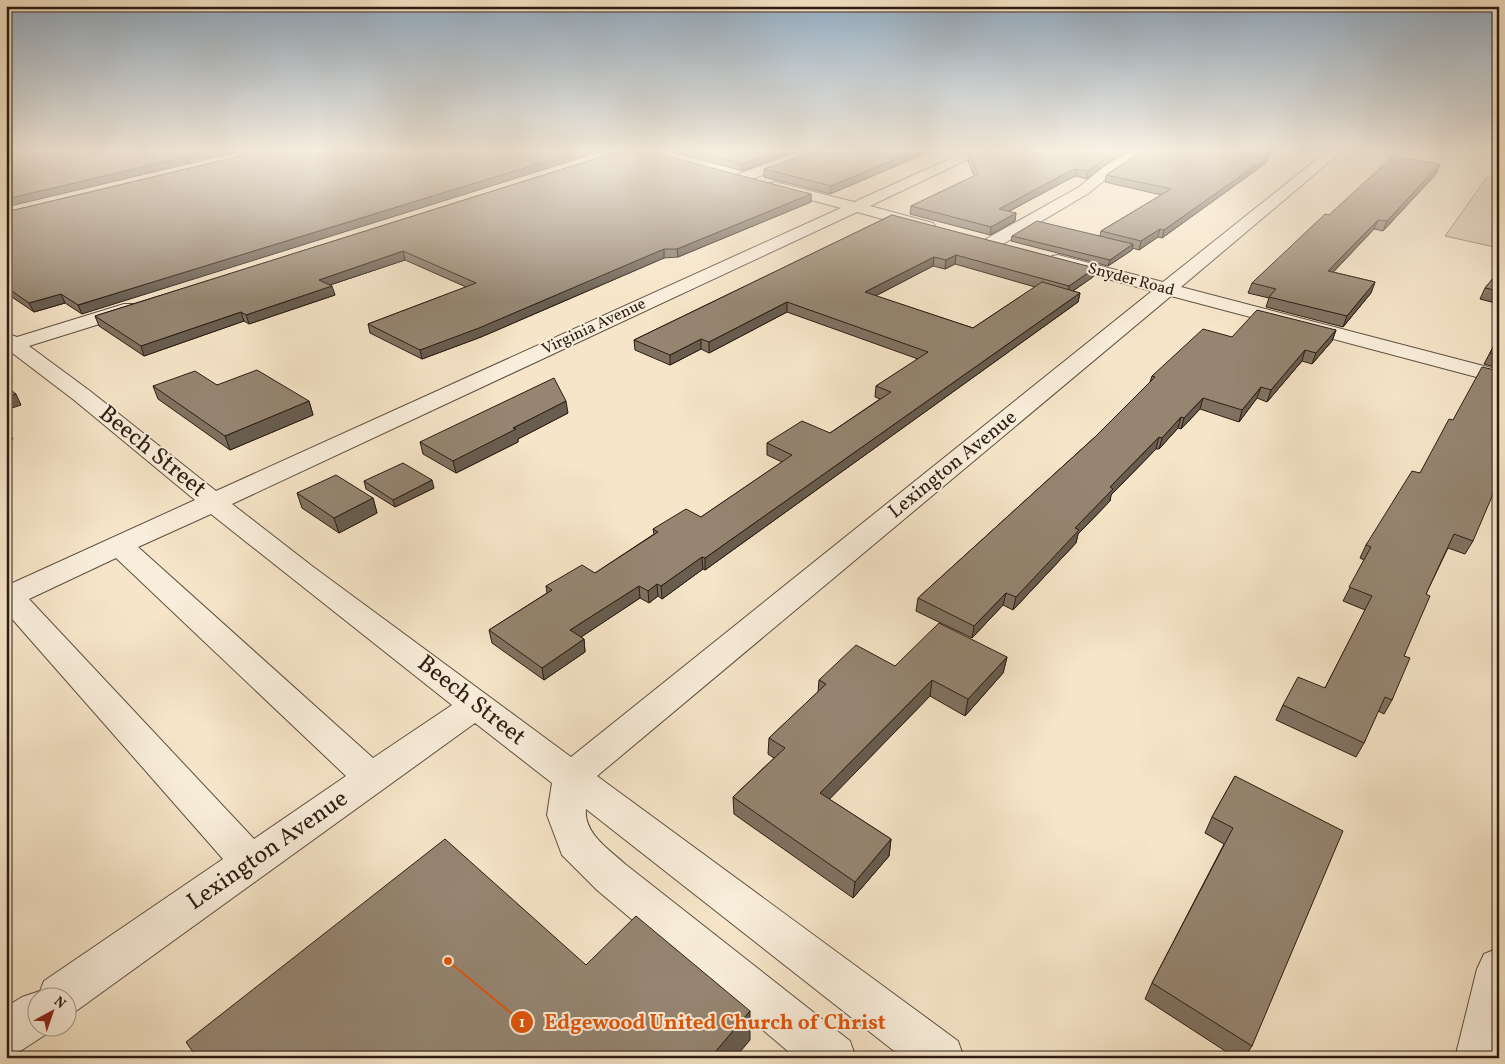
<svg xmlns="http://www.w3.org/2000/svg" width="1505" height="1064" viewBox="0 0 1505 1064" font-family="Vollkorn,serif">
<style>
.green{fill:#d4c3a9;stroke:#80705e}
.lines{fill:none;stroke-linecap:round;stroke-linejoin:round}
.minor-casing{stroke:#5e4e40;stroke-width:2}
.minor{fill:#f9eedb;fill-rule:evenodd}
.wall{fill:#807261;stroke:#2c1c13;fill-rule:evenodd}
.shaded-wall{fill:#685d4f;stroke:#2c1c13}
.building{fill:#958571;stroke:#2c1c13}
.labels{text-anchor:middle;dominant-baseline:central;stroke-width:4;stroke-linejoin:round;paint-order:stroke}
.far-street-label{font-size:16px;fill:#2c1c13;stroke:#f9eedb}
.street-label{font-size:20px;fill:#2c1c13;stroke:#f9eedb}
.near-street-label{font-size:24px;fill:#2c1c13;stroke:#f9eedb}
.leader{fill:none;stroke:#df560c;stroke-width:2}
.callout-dot{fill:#df560c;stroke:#f9eedb;stroke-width:2}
.mark-label{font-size:15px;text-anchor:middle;font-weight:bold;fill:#fff}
.callout-label{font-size:21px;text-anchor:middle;font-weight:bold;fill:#df560c;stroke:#f9eedb;stroke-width:4;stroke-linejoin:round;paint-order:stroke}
</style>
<rect width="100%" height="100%" fill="#f6e5c8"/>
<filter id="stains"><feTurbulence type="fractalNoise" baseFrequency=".004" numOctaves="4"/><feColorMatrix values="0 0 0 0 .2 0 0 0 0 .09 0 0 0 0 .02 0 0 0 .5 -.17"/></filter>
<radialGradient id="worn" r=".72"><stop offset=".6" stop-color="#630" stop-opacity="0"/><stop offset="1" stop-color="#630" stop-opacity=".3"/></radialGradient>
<!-- green -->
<polygon class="green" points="1487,177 1499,179 1499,248 1445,236"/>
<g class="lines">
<defs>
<g id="minor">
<polygon points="799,152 819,152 817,155 749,180 744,181 737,177 739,174"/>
<path d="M965,152H983L870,206L933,223L935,226L933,229L927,231L857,212L232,504L312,566L571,757L1152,291L1052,264L1049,260L1052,256L1058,255L1163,282L1326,152H1341L1181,287L1499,370V383L1171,296L597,776L958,1041L964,1058H903L586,809C583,833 610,850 625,864L850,1041L856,1058H796L597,890L562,855L547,815L552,783L475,723L76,1011L68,1015V996H38V1026H55L54,1029L22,1050L6,1057V1007L22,997L40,991L44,981L223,859L6,612V586L195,500L74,400L11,352L6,353V333L17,337L124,304H138L141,308L138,312L29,346L90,391L216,491L841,208L770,189L768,186L770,183L775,182L854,202ZM211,514L452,705L373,758L138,547ZM116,558L346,776L254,839L29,599Z"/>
<polygon points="1130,152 1147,152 1112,174 1089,193 998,247 986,247 984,243 986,239 1079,187 1102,168"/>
<polygon points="1499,948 1499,1058 1455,1058 1477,969 1484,954"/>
</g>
</defs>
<!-- minor casing -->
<use href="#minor" class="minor-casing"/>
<!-- minor -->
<use href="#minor" class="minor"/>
</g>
<!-- wall -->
<g class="wall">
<polygon points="258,152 82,314 65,303 34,312 6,293 6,212"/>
<polygon points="617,152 811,194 811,202 678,257 664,258 481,337 422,359 370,333 368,324 466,287 405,260 330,285 335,295 249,324 244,321 144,356 99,326 95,316"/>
<polygon points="672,152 793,152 743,171"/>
<polygon points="929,152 830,194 764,177 764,169"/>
<polygon points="1141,152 1273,152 1268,155 1266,163 1162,238 1158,237 1139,250 1132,248 1132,250 1108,266 1011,241 1012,236 1100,236 1101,231 1161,195 1105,182 1106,175"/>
<polygon points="969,154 1116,157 1087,179 1076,176 1071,178 1008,212 1016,213 1015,221 990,235 910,214 911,206 974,176 968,161"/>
<polygon points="1437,173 1383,231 1374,229 1333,272 1375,282 1371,293 1343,327 1266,307 1269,298 1248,293 1252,283 1329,215"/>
<path d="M892,215L1093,277L1073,291L1080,293L1078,302L705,570L703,569L662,599L658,596L649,603L640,598L581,637L584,639L585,652L544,680L492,643L489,630L547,593L546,586L595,573L654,534L653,529L701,517L782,462L767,455V443L830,433L880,399L875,397L876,386L918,359L787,312L709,353L701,349L670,365L635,350L634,340ZM955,264L1035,287L973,328L875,296L933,266L945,269Z"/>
<polygon points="1499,271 1499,304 1480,299 1485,288"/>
<polygon points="1336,330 1332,341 1312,364 1302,361 1267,402 1257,398 1239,422 1200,409 1181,429 1178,428 1159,449 1156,449 1111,495 1110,501 1078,534 1076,543 1013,610 1003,605 972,638 916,611 918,598 1095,437 1150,382 1152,376 1232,337"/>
<polygon points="1499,336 1499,368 1484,364"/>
<polygon points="217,385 309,401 313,415 230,450 158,399 153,386"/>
<polygon points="568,413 518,439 518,442 456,473 423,454 420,442"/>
<polygon points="1453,420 1473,541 1465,554 1448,548 1426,594 1404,656 1392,700 1384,714 1378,711 1364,743 1356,757 1276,720 1283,705 1325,688 1365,610 1343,601 1364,560 1360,558 1366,545 1420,473"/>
<polygon points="364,481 434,488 395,507 366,489"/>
<polygon points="297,493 373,498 377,513 339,533 302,508"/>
<polygon points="1007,657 1003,673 965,716 930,696 829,799 891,839 889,856 853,898 734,814 733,797 774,758 768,754 769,738 818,692 819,680 895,666"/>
<polygon points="1235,776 1252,1046 1244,1058 1236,1058 1145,999 1152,983 1224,844 1205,833 1212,817"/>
</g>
<!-- shaded-wall -->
<g class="shaded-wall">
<polygon points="206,152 238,152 6,207 6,199"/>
<polygon points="576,152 600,152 82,314 78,305"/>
<polygon points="774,152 793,152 743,171 743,164"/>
<polygon points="913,152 929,152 830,194 831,186"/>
<polygon points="1115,152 1132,152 1116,157 1087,179 1088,171"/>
<polygon points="1265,152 1273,152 1263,159"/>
<polygon points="1269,156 1266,163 1162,238 1164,230"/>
<polygon points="1440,164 1437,173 1383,231 1387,221"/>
<polygon points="1077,169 1076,176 1071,178 998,217 999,209 1072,170"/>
<polygon points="811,194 811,202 678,257 677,249"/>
<polygon points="1016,213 1015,221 990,235 991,227"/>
<polygon points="1378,220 1374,229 1325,281 1328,271"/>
<polygon points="1160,229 1158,237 1139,250 1141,241"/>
<polygon points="1133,244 1132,250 1108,266 1110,260"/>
<polygon points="664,249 664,258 481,337 422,359 420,350"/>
<polygon points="403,251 405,260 321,288 319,280"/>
<polygon points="956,255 955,264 945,269 946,260"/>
<polygon points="934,257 933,266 864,302 865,292"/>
<polygon points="1095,268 1093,277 1067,295 1069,286"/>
<polygon points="1375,282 1371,293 1343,327 1347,316"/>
<polygon points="332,286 335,295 249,324 246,315"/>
<polygon points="1080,293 1078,302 705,570 705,558"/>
<polygon points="61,294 65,303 34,312 29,303"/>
<polygon points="787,302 787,312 709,353 709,342"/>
<polygon points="241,312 244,321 144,356 141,346"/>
<polygon points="1336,330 1332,341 1312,364 1316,353"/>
<polygon points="701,339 701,349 670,365 670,355"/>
<polygon points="1305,350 1302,361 1267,402 1271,390"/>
<polygon points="1261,387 1257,398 1239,422 1242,410"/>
<polygon points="16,394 21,405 6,410 6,397"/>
<polygon points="1203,398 1200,409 1181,429 1184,418"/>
<polygon points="309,401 313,415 230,450 225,436"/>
<polygon points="566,401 568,413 518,439 518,442 456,473 453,461 513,428"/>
<polygon points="1181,417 1178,428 1159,449 1162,438"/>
<polygon points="6,427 13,439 6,441"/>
<polygon points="1159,437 1156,449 1111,495 1110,501 1078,534 1076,543 1013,610 1016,597 1110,487"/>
<polygon points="432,480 434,488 395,507 393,500"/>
<polygon points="373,498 377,513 339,533 334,518"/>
<polygon points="702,557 703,569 662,599 661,586"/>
<polygon points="657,584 658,596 649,603 648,591"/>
<polygon points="639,586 640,598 572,643 570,630"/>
<polygon points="1006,593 1003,605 972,638 974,626"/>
<polygon points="584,639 585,652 544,680 542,668"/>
<polygon points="1007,657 1003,673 965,716 968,699"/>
<polygon points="932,680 930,696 819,810 820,793"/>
<polygon points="891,839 889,856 853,898 855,882"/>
<polygon points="750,1011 750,1040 735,1058 710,1058"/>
</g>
<!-- building -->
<g class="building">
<polygon points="6,152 206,152 6,199"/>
<polygon points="258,152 576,152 78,305 61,294 29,303 6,287 6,212"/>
<polygon points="617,152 651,152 811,194 677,249 664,249 479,328 420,350 368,324 476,283 403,251 319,280 332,286 246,315 241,312 141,346 95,316"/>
<polygon points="698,152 774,152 743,164"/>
<polygon points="811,152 913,152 831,186 764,169"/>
<polygon points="973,152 1115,152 1088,171 1077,169 1072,170 999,209 1016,213 991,227 911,206 978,174 969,154"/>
<polygon points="1141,152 1266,152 1269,156 1164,230 1160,229 1141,241 1101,231 1171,189 1106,175"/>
<polygon points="1393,156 1440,164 1387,221 1378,220 1328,271 1375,282 1347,316 1269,297 1276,289 1252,283 1325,214 1329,215"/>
<polygon points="892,215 1095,268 1069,286 956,255 946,260 934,257 865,292 973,328 1042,282 1080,293 705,558 702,557 661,586 657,584 648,591 639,586 570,630 584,639 542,668 489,630 552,590 546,586 582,565 595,573 658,532 653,529 686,509 701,517 792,455 767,443 802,421 830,433 891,392 876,386 928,352 787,302 709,342 701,339 670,355 634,340"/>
<polygon points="1037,221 1133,244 1110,260 1012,236"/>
<polygon points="1499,271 1499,291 1485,288"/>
<polygon points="1257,310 1336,330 1316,353 1305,350 1271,390 1261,387 1242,410 1203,398 1184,418 1181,417 1162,438 1159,437 1110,487 1113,489 1075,528 1079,530 1016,597 1006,593 974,626 918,598 1095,437 1155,377 1152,376 1203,329 1232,337"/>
<polygon points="1499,336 1499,355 1490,353"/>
<polygon points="1482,367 1499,371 1499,480 1473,541 1454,534 1426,594 1430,596 1404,656 1410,658 1392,700 1385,697 1364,743 1283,705 1298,677 1325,688 1372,596 1349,587 1371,547 1366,545 1412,471 1420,473 1449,419 1453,420"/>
<polygon points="257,370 309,401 225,436 153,386 195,371 217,385"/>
<polygon points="554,378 566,401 513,428 516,429 453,461 420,442"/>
<polygon points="6,386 16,394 6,397"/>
<polygon points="403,463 432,480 393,500 364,481"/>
<polygon points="336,475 373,498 334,518 297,493"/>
<polygon points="939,623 1007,657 968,699 932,680 820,793 891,839 855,882 733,797 785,748 769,738 826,684 819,680 856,645 895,666"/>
<polygon points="1235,776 1343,831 1252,1046 1152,983 1233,828 1212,817"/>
<polygon points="445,839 586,965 636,916 750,1011 710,1058 197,1058 186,1042"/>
</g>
<!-- sky -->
<linearGradient id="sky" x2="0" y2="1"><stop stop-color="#92acc2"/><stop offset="0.5" stop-color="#fbf3e6"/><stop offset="1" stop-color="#fbf3e6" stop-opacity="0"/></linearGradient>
<rect width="1505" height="301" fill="url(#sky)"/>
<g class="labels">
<!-- far-street labels -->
<g class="far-street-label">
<text transform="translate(1131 280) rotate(15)">Snyder Road</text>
<text transform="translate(594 327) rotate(-25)">Virginia Avenue</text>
</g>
<!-- street labels -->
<g class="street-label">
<text transform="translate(953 465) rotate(-39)">Lexington Avenue</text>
</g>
<!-- near-street labels -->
<g class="near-street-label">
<text transform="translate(152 452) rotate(39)">Beech Street</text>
<text transform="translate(471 701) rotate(38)">Beech Street</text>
<text transform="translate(268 851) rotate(-35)">Lexington Avenue</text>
</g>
</g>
<!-- callouts -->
<path class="leader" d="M448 961L522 1022"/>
<g class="callout-dot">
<circle cx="448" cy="961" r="5"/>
<circle cx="522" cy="1022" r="12"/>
</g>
<g class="mark-label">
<text x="522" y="1027">1</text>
</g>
<g class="callout-label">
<text x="715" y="1029">Edgewood United Church of Christ</text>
</g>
<!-- margin -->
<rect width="1505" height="1064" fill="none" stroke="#f6e5c8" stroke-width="25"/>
<rect x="8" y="8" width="1490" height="1049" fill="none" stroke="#2c1c13" stroke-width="2.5"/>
<rect x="12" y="12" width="1480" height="1039" fill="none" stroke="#2c1c13"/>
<!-- north arrow -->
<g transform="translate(52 1012) rotate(40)"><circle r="24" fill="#f9eedb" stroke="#a79a8b"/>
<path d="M0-4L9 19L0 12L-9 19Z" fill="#8f2418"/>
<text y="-8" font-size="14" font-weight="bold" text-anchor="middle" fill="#2c1c13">N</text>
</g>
<rect width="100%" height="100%" filter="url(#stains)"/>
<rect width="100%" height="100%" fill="url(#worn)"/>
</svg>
